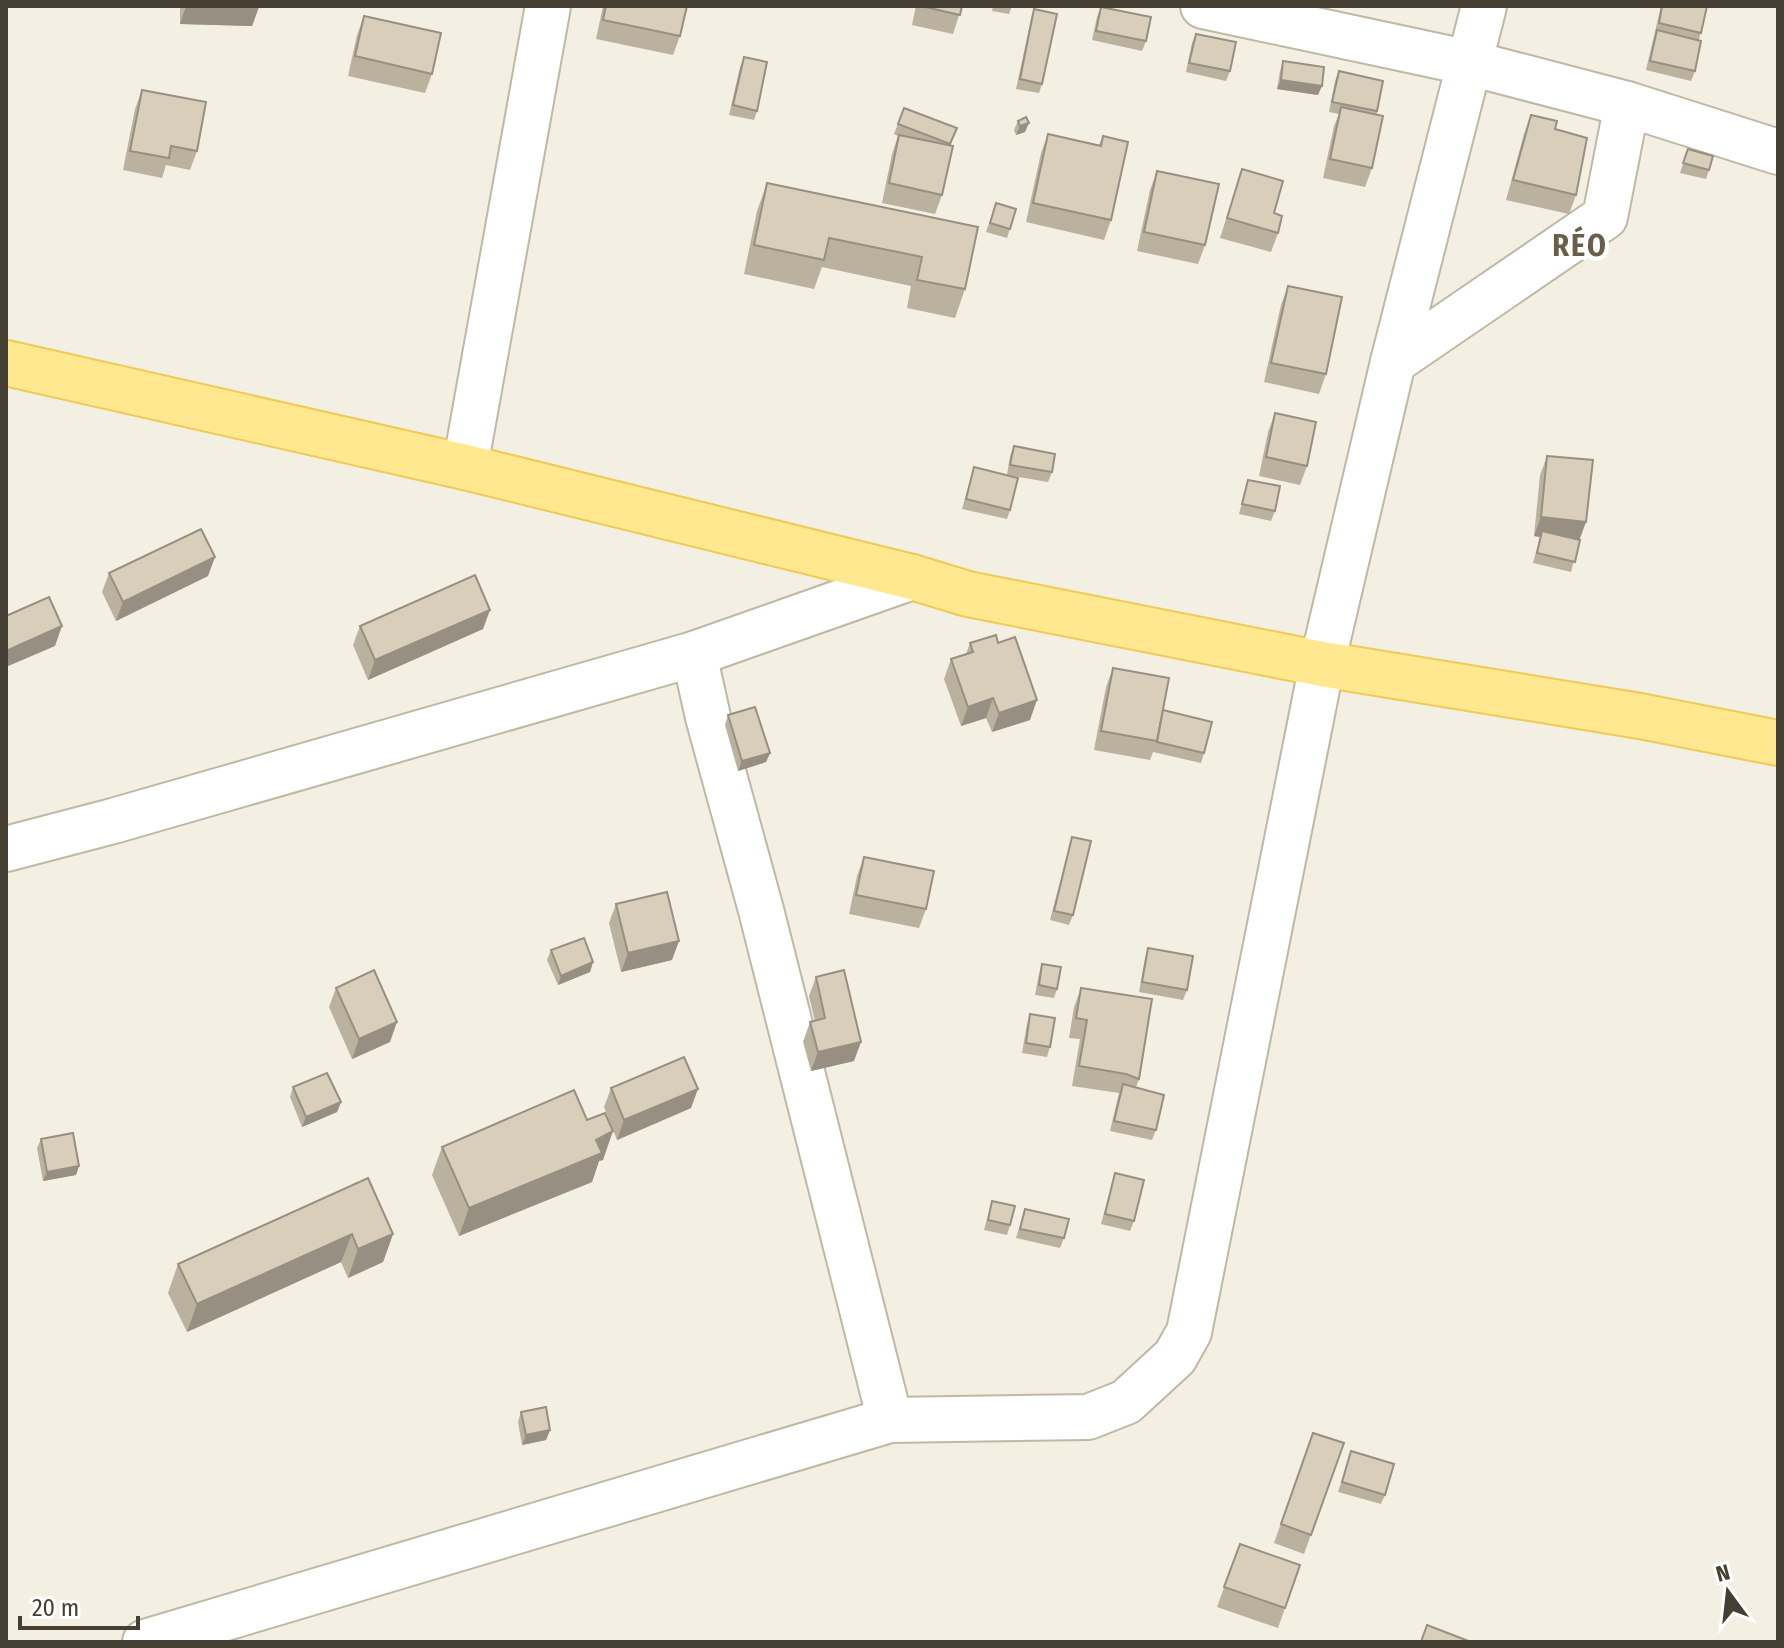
<svg xmlns="http://www.w3.org/2000/svg" width="1784" height="1648" viewBox="0 0 1784 1648" font-family="'Fira Sans Condensed',sans-serif">
<style>
.lines{fill:none;stroke-linecap:round;stroke-linejoin:round}
.minor-casing{stroke:#beb8a4;stroke-width:48}
.major-casing{stroke:#edcb56;stroke-width:48}
.minor{stroke:#fff;stroke-width:44}
.major{stroke:#ffe88f;stroke-width:44}
.wall{fill:#bab19f}
.shaded-wall{fill:#979082}
.building{fill:#d8ceb9;stroke:#979082;stroke-width:2}
.labels{text-anchor:middle;dominant-baseline:central;stroke-width:8;stroke-linejoin:round;paint-order:stroke}
.district-label{font-size:30px;font-weight:bold;letter-spacing:2px;fill:#685e49;stroke:#fff}
</style>
<rect width="100%" height="100%" fill="#f3efe2"/>
<g class="lines">
<defs>
<g id="minor">
<polyline points="1203,6 1470,63 1627,104 1778,152"/>
<polyline points="1393,362 1605,217 1627,104"/>
<polyline points="465,467 548,6"/>
<polyline points="694,654 708,717 761,910 890,1420"/>
<polyline points="6,849 113,821 694,654 912,577"/>
<polyline points="145,1642 890,1420 1088,1417 1126,1402 1175,1357 1189,1332 1322,664 1393,362 1484,6"/>
</g>
<polyline id="major" points="6,363 465,467 912,577 968,594 1322,664 1640,716 1778,743"/>
</defs>
<!-- minor casing -->
<use href="#minor" class="minor-casing"/>
<!-- major casing -->
<use href="#major" class="major-casing"/>
<!-- minor -->
<use href="#minor" class="minor"/>
<!-- major -->
<use href="#major" class="major"/>
</g>
<!-- wall -->
<g class="wall">
<polygon points="180,6 259,6 252,26 180,24"/>
<polygon points="603,6 687,6 680,36 673,55 596,39"/>
<polygon points="916,6 962,6 953,34 912,25"/>
<polygon points="993,6 1012,6 1009,14 992,11"/>
<polygon points="1661,6 1707,6 1699,40 1695,71 1691,81 1646,70"/>
<polygon points="1101,7 1146,41 1142,51 1092,40 1097,17"/>
<polygon points="1034,9 1042,84 1039,93 1016,89 1031,19"/>
<polygon points="364,16 432,74 425,93 348,76 357,35"/>
<polygon points="1196,34 1230,71 1226,81 1186,72 1192,43"/>
<polygon points="744,57 757,111 754,120 729,115 740,67"/>
<polygon points="1283,61 1318,95 1277,89 1280,71"/>
<polygon points="1339,71 1377,111 1372,168 1365,187 1323,178 1334,126 1339,114 1329,112 1335,81"/>
<polygon points="142,90 197,151 190,170 166,165 162,178 123,170 135,109"/>
<polygon points="904,108 957,128 950,145 942,195 935,214 882,203 892,154 898,136 894,134"/>
<polygon points="1531,115 1555,129 1576,195 1569,214 1506,200 1524,134"/>
<polygon points="1018,121 1025,132 1016,135 1014,130"/>
<polygon points="1048,134 1099,145 1103,136 1111,220 1104,240 1026,222 1041,153"/>
<polygon points="1688,149 1709,170 1706,179 1680,173"/>
<polygon points="1242,169 1274,213 1278,233 1271,252 1220,238"/>
<polygon points="1157,171 1205,245 1198,264 1137,251 1150,190"/>
<polygon points="767,183 978,227 965,289 955,318 907,308 911,286 822,267 814,289 744,274 757,211"/>
<polygon points="996,203 1016,209 1007,238 986,232"/>
<polygon points="1288,286 1326,374 1319,394 1264,382 1281,305"/>
<polygon points="1275,413 1307,466 1300,485 1259,476 1268,432"/>
<polygon points="1014,446 1052,472 1048,482 1007,475 1010,456"/>
<polygon points="1547,456 1579,540 1571,572 1533,563 1540,537 1534,536 1540,475"/>
<polygon points="974,467 1010,510 1007,519 962,509"/>
<polygon points="1248,480 1275,511 1271,521 1239,514"/>
<polygon points="109,573 208,576 116,621 102,592"/>
<polygon points="360,626 483,629 368,680 353,645"/>
<polygon points="970,643 1030,720 992,732 986,718 961,726 944,679 951,659 966,654"/>
<polygon points="1113,668 1163,710 1204,753 1201,763 1153,752 1150,760 1094,750 1106,687"/>
<polygon points="728,715 770,753 766,762 738,771 725,725"/>
<polygon points="1072,837 1073,915 1069,925 1050,920"/>
<polygon points="864,857 926,909 919,928 849,914 857,876"/>
<polygon points="616,904 672,960 621,972 609,923"/>
<polygon points="1148,948 1187,990 1183,1000 1139,992 1145,958"/>
<polygon points="551,950 593,962 590,972 558,985 547,960"/>
<polygon points="1042,964 1057,989 1054,998 1035,995 1039,974"/>
<polygon points="816,977 854,1061 811,1071 803,1042 810,1022 815,1021 809,996"/>
<polygon points="336,988 390,1042 352,1059 329,1007"/>
<polygon points="1081,988 1139,1079 1136,1087 1156,1130 1152,1140 1110,1131 1119,1093 1072,1086 1080,1039 1069,1038 1074,1007"/>
<polygon points="1030,1014 1050,1047 1047,1057 1022,1053 1027,1024"/>
<polygon points="293,1087 341,1102 337,1112 302,1127 290,1097"/>
<polygon points="611,1088 691,1108 617,1140 604,1107"/>
<polygon points="41,1139 79,1166 76,1175 43,1181 37,1148"/>
<polygon points="442,1147 603,1160 599,1161 592,1182 459,1236 432,1175"/>
<polygon points="1115,1173 1134,1221 1130,1231 1101,1224"/>
<polygon points="368,1178 393,1234 383,1262 348,1278 341,1262 187,1332 168,1293 178,1264"/>
<polygon points="992,1201 1010,1225 1007,1235 984,1230"/>
<polygon points="1025,1209 1064,1238 1060,1248 1016,1238"/>
<polygon points="521,1412 550,1430 546,1440 522,1445 518,1422"/>
<polygon points="1313,1433 1344,1443 1304,1554 1274,1543"/>
<polygon points="1351,1451 1385,1495 1381,1504 1338,1492"/>
<polygon points="1240,1544 1300,1565 1278,1628 1217,1607"/>
</g>
<!-- shaded-wall -->
<g class="shaded-wall">
<polygon points="186,6 240,6 259,7 252,26 180,24"/>
<polygon points="1281,80 1322,86 1318,95 1277,89"/>
<polygon points="1029,123 1025,132 1016,135 1020,126"/>
<polygon points="1541,517 1586,522 1579,541 1542,531 1540,537 1534,536"/>
<polygon points="215,557 208,576 116,621 123,602"/>
<polygon points="490,610 483,629 368,680 375,660"/>
<polygon points="62,626 55,646 6,667 6,651"/>
<polygon points="993,698 986,718 961,726 968,707"/>
<polygon points="1037,700 1030,720 992,732 999,713"/>
<polygon points="770,753 766,762 738,771 742,761"/>
<polygon points="679,941 672,960 621,972 628,953"/>
<polygon points="593,962 590,972 558,985 561,976"/>
<polygon points="397,1022 390,1042 352,1059 359,1039"/>
<polygon points="861,1042 854,1061 811,1071 818,1052"/>
<polygon points="698,1089 691,1108 617,1140 624,1120"/>
<polygon points="341,1102 337,1112 302,1127 306,1117"/>
<polygon points="613,1131 603,1160 599,1161 592,1182 459,1236 469,1208"/>
<polygon points="79,1166 76,1175 43,1181 47,1172"/>
<polygon points="352,1234 341,1262 187,1332 197,1304"/>
<polygon points="393,1234 383,1262 348,1278 358,1249"/>
<polygon points="550,1430 546,1440 522,1445 526,1435"/>
</g>
<!-- building -->
<g class="building">
<polygon points="606,6 687,6 680,36 603,20"/>
<polygon points="921,6 962,6 960,15"/>
<polygon points="1662,6 1707,6 1701,33 1659,23"/>
<polygon points="1101,7 1151,17 1146,41 1096,31"/>
<polygon points="1034,9 1057,14 1042,84 1020,79"/>
<polygon points="364,16 441,33 432,74 355,56"/>
<polygon points="1657,30 1701,41 1695,71 1650,61"/>
<polygon points="1196,34 1236,42 1230,71 1189,63"/>
<polygon points="744,57 767,62 757,111 733,105"/>
<polygon points="1283,61 1324,67 1322,86 1281,80"/>
<polygon points="1339,71 1383,81 1377,111 1332,102"/>
<polygon points="142,90 206,102 197,151 171,146 169,158 130,151"/>
<polygon points="1341,107 1383,116 1372,168 1330,159"/>
<polygon points="904,108 957,128 950,144 898,124"/>
<polygon points="1531,115 1557,121 1555,129 1587,138 1576,195 1513,180"/>
<polygon points="1026,117 1029,123 1020,126 1018,121"/>
<polygon points="1048,134 1101,146 1103,136 1128,142 1111,220 1033,203"/>
<polygon points="899,135 953,146 942,195 889,183"/>
<polygon points="1688,149 1713,156 1709,170 1683,163"/>
<polygon points="1242,169 1283,181 1274,213 1282,216 1278,233 1227,218"/>
<polygon points="1157,171 1219,184 1205,245 1144,232"/>
<polygon points="767,183 978,227 965,289 917,280 922,257 829,238 824,260 754,245"/>
<polygon points="996,203 1016,209 1010,229 990,223"/>
<polygon points="1288,286 1342,297 1326,374 1271,363"/>
<polygon points="1275,413 1316,422 1307,466 1266,457"/>
<polygon points="1014,446 1055,454 1052,472 1010,465"/>
<polygon points="1547,456 1593,460 1586,522 1541,517"/>
<polygon points="974,467 1018,478 1010,510 966,499"/>
<polygon points="1248,480 1280,486 1275,511 1242,504"/>
<polygon points="201,529 215,557 123,602 109,573"/>
<polygon points="1542,531 1580,540 1575,562 1537,553"/>
<polygon points="475,575 490,610 375,660 360,626"/>
<polygon points="49,597 62,626 6,651 6,616"/>
<polygon points="996,635 998,643 1015,637 1037,700 999,713 993,698 968,707 951,659 973,652 970,643"/>
<polygon points="1113,668 1169,678 1157,741 1101,731"/>
<polygon points="755,707 770,753 742,761 728,715"/>
<polygon points="1163,710 1212,722 1204,753 1157,742"/>
<polygon points="1072,837 1091,841 1073,915 1054,911"/>
<polygon points="864,857 934,871 926,909 856,895"/>
<polygon points="667,892 679,941 628,953 616,904"/>
<polygon points="584,938 593,962 561,976 551,950"/>
<polygon points="1148,948 1193,956 1187,990 1142,982"/>
<polygon points="1042,964 1061,967 1057,989 1039,985"/>
<polygon points="374,970 397,1022 359,1039 336,988"/>
<polygon points="844,970 861,1042 818,1052 810,1022 825,1018 816,977"/>
<polygon points="1081,988 1152,999 1139,1079 1126,1074 1079,1066 1087,1020 1076,1018"/>
<polygon points="1030,1014 1055,1018 1050,1047 1026,1043"/>
<polygon points="684,1057 698,1089 624,1120 611,1088"/>
<polygon points="327,1073 341,1102 306,1117 293,1087"/>
<polygon points="1123,1084 1164,1095 1156,1130 1114,1121"/>
<polygon points="574,1090 587,1120 605,1113 613,1131 596,1140 602,1153 469,1208 442,1147"/>
<polygon points="73,1133 79,1166 47,1172 41,1139"/>
<polygon points="1115,1173 1144,1180 1134,1221 1105,1214"/>
<polygon points="368,1178 393,1234 358,1249 352,1234 197,1304 178,1264"/>
<polygon points="992,1201 1015,1206 1010,1225 988,1220"/>
<polygon points="1025,1209 1069,1219 1064,1238 1020,1229"/>
<polygon points="546,1407 550,1430 526,1435 521,1412"/>
<polygon points="1313,1433 1344,1443 1311,1535 1281,1524"/>
<polygon points="1351,1451 1394,1464 1385,1495 1342,1482"/>
<polygon points="1240,1544 1300,1565 1285,1608 1224,1587"/>
<polygon points="1427,1625 1471,1642 1421,1642"/>
</g>
<g class="labels">
<!-- district labels -->
<g class="district-label">
<text x="1580" y="246">RÉO</text>
</g>
</g>
<!-- border -->
<rect width="1784" height="1648" fill="none" stroke="#443f32" stroke-width="16"/>
<!-- north arrow -->
<g transform="translate(1728 1592) rotate(345)" stroke="#ffffff" stroke-width="6" paint-order="stroke">
<path d="M0-6L14 30L0 20L-14 30Z" fill="#443f32"/>
<text y="-12" font-size="22" font-weight="bold" text-anchor="middle" fill="#443f32">N</text>
</g>
<!-- scale -->
<path d="M20 1616v12h118v-12" fill="none" stroke="#443f32" stroke-width="4"/>
<text x="32" y="1616" font-size="24" fill="#443f32" stroke="#ffffff" stroke-width="6" paint-order="stroke">20 m</text>
</svg>
